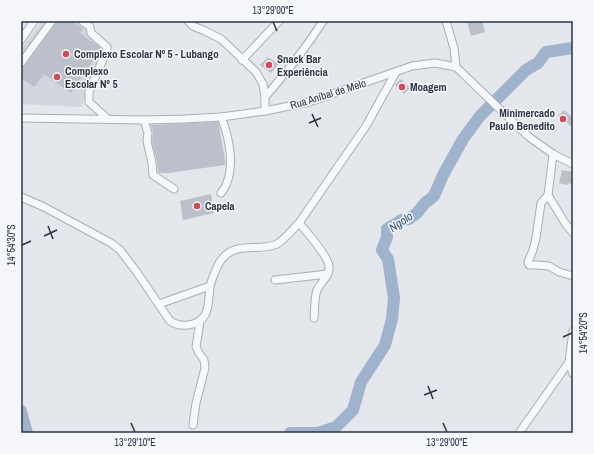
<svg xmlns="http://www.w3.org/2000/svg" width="594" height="454" viewBox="0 0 594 454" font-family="'Archivo Narrow',sans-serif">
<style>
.built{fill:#d2d6de}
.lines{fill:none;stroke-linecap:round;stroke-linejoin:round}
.river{stroke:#9fb4cc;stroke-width:12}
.building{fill:#bbc0ca}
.minor-casing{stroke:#a9aeb7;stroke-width:9}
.minor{stroke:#f7f8fa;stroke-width:7}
.ticks{fill:none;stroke:#2b3445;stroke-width:1.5}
.poi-dot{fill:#d1495b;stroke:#f4f6f9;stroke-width:1.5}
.labels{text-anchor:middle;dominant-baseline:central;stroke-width:3;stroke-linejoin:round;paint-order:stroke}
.poi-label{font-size:11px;font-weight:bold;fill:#2b3445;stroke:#f4f6f9;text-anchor:start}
.street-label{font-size:11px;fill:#2b3445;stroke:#f4f6f9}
.water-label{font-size:12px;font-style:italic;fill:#34527a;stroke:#f4f6f9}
.neatline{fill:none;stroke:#2b3445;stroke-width:1.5}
.ticks-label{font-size:10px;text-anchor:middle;fill:#2b3445}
</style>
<rect width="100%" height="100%" fill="#e4e7ec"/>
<!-- built -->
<polygon class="built" points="42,21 79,21 88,27 106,48 81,107 21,104 21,50"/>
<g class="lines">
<!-- river -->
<g class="river">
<polyline points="21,411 27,433"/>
<polyline points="290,433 318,433 336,427 353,410 361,382 385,345 392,319 394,298 388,259 382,250 387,237 387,229 402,220 409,219 417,213 425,203 434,196 443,175 463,139 480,116 526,70 538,63 546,52 573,48"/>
</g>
</g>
<!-- building -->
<g class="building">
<polygon points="58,21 72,21 83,29 80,33 102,49 77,83 78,84 71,93 44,74 34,87 21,78 21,71"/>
<polygon points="467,21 482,21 485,32 471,36"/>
<polygon points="268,57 278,64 271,73 260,65"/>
<polygon points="401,79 410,88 404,94 395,85"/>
<polygon points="564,110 573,118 573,128 565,121 564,122 558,116"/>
<polygon points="212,122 218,122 219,126 225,160 225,165 168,173 159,173 158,172 157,162 152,141 153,132 151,125"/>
<polygon points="562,170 573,172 573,185 568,183 568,185 559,183"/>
<polygon points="211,194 214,213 183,220 180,201"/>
</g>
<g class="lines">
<defs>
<g id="minor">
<polyline points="82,21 90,27 91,33 107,47 107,50 89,92 89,102 108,119"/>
<polyline points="188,21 193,26 205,31 221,39 256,72 263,84 265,97 265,111"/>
<polyline points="446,21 454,48 456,67"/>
<polyline points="21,40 34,21"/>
<polyline points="242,60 279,21"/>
<polyline points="21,63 52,21"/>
<path d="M265,97C286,73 306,48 323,21"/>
<polyline points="21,118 144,120 184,119 221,117 265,111 309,102 412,66 435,63 456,67 529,137 553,154 573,164"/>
<polyline points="144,120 148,133 147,141 152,163 153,175 174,189"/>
<polyline points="553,154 548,195 541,203 536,238 533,250 528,262 529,265 536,265 549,266 559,272 573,276"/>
<path d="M221,193C223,190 225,188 226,185C235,166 229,136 221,117"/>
<polyline points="548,195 565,223 573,233"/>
<path d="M21,197L44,207L111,243L120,250L136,271L170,321C176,325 181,326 188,325C210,322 208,305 210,287C211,281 218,263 222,259C235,241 260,252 277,244C285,239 292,230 299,223L366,126L396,72"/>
<path d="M299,223C306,231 328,256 329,266C330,276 321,282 317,290C314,299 315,309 314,318"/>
<polyline points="275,280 328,274"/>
<polyline points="159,304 210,286"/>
<polyline points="573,331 569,362 573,374"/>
<polyline points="193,425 196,403 205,368 204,360 199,353 196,347 200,321"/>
<polyline points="519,433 569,362"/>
</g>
</defs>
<!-- minor casing -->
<use href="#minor" class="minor-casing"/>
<!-- minor -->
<use href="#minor" class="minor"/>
</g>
<!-- ticks -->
<path class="ticks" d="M273,22L277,31M312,114L318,127M309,123L321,118M48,226L53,239M44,236L57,230M22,245L31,241M563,337L572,333M428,386L433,399M424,395L437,390M131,423L135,432M443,423L447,432"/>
<!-- markers -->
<g class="poi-dot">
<circle cx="66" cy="54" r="4"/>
<circle cx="269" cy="65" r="4"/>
<circle cx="57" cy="77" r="4"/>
<circle cx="402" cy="87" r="4"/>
<circle cx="563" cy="119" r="4"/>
<circle cx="197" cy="206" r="4"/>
</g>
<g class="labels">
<!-- poi labels -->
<g class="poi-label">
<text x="74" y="54">Complexo Escolar Nº 5 - Lubango</text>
<text x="277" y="59">Snack Bar<tspan x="277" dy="13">Experiência</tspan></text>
<text x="65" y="71">Complexo<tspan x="65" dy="13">Escolar Nº 5</tspan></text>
<text x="410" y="87">Moagem</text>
<text x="555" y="113" text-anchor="end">Minimercado<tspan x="555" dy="13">Paulo Benedito</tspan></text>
<text x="205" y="206">Capela</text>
</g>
<!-- street labels -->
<g class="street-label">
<text transform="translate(328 94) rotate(-17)">Rua Aníbal de Melo</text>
</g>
<!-- water labels -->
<g class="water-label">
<text transform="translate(401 222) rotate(-34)">Ngolo</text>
</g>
</g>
<!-- border -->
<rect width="594" height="454" fill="none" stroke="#f4f6f9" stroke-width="44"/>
<rect x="22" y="22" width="550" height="410" class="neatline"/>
<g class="ticks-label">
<text x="273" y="14">13°29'00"E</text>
<text transform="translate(11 245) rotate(-90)" y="4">14°54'30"S</text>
<text transform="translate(583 333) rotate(-90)" y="4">14°54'20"S</text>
<text x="135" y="446">13°29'10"E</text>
<text x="447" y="446">13°29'00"E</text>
</g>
</svg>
